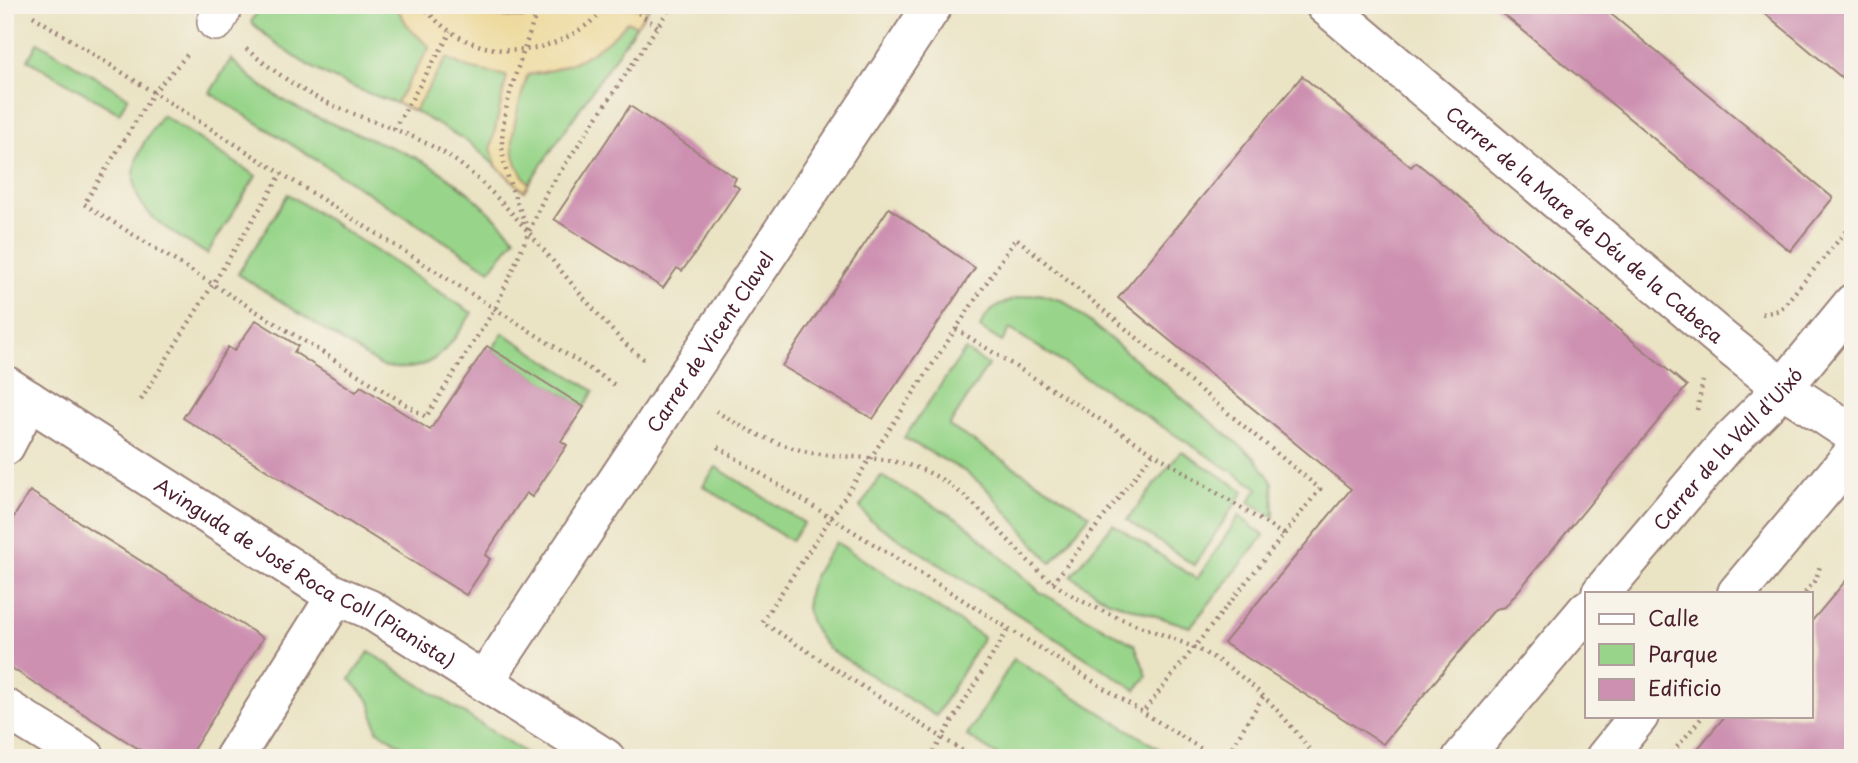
<svg xmlns="http://www.w3.org/2000/svg" width="1858" height="763" viewBox="0 0 1858 763" font-family="'Playpen Sans',sans-serif">
<style>
.green{fill:#98d58a;stroke:#717a5a;stroke-width:2}
.sand{fill:#eeda9e;stroke:#9c7c64;stroke-width:2}
.building{fill:#cd90b1}
.lines{fill:none;stroke-linecap:round;stroke-linejoin:round}
.pedestrian-casing{stroke:#9a8178;stroke-width:40}
.minor-casing{stroke:#9a8178;stroke-width:42}
.tertiary-casing{stroke:#9a8178;stroke-width:42}
.path{stroke:#9a8178;stroke-width:4.5;stroke-dasharray:2 5;stroke-linecap:butt}
.pedestrian{stroke:#fff;stroke-width:37}
.minor{stroke:#fff;stroke-width:38}
.tertiary{stroke:#fff;stroke-width:38}
.labels{text-anchor:middle;dominant-baseline:central;stroke-width:5;stroke-linejoin:round;paint-order:stroke}
.street-label{font-size:19px;fill:#4a1f2b;stroke:#f7f3e8}
</style>
<rect width="100%" height="100%" fill="#f7f3e8"/>
<filter id="ink" filterUnits="userSpaceOnUse"><feTurbulence type="fractalNoise" baseFrequency=".0143" numOctaves="2"/><feDisplacementMap in="SourceGraphic" scale="14" xChannelSelector="R" yChannelSelector="G"/><feConvolveMatrix kernelMatrix="1 2 1 2 8 2 1 2 1" color-interpolation-filters="sRGB"/></filter>
<filter id="wash" filterUnits="userSpaceOnUse"><feTurbulence type="fractalNoise" baseFrequency=".00686" numOctaves="4" result="noise"/><feDisplacementMap in="SourceGraphic" scale="28" xChannelSelector="R" yChannelSelector="G"/><feGaussianBlur stdDeviation="1.57" result="paint"/><feColorMatrix in="noise" values="0 0 0 0 0 0 0 0 0 0 0 0 0 0 0 0 0 1.4 0 .05"/><feComposite in="paint" operator="in"/></filter>
<g filter="url(#wash)">
<rect width="100%" height="100%" fill="#eae3c4"/>
<!-- green -->
<g class="green">
<path d="M261,5H395L410,29L430,47L396,103C337,83 297,65 251,22Z"/>
<polygon points="471,5 527,5 524,18 494,16"/>
<path d="M628,21L636,26L529,183C498,151 518,113 527,75C563,71 605,48 628,21Z"/>
<polygon points="38,42 128,97 119,113 28,60"/>
<polygon points="447,58 468,68 507,76 491,148 497,167 470,143 414,111"/>
<path d="M231,59C288,117 344,125 414,157C453,175 486,207 515,238L490,270L210,93Z"/>
<path d="M162,115L256,176L207,254C170,230 117,208 139,153C144,140 154,127 162,115Z"/>
<path d="M288,194L472,313C447,350 431,377 381,366L238,274Z"/>
<path d="M1039,294L1064,301L1255,458L1273,483L1274,517L1249,502L1258,488L1010,329L1002,342L980,328C987,304 1016,297 1039,294Z"/>
<polygon points="503,333 594,391 584,407 492,350"/>
<polygon points="965,350 988,365 949,426 1090,515 1051,563 986,488 966,472 904,438"/>
<polygon points="1181,451 1244,491 1194,565 1127,520"/>
<polygon points="716,467 804,523 791,541 703,486"/>
<polygon points="881,476 963,522 1040,592 1135,645 1147,676 1136,690 870,520 860,507"/>
<polygon points="1239,516 1264,536 1190,627 1107,600 1071,576 1113,524 1197,579"/>
<path d="M836,542L983,637L936,716L829,649C791,609 808,581 836,542Z"/>
<polygon points="369,652 533,758 421,758 377,730 370,701 350,679"/>
<polygon points="1014,659 1174,758 1002,758 967,736"/>
</g>
<!-- sand -->
<path class="sand" d="M395,5H471L494,16L524,18L527,5H553V10L560,5L649,8L636,26L628,21C601,52 568,70 527,75C518,113 499,151 529,183L524,191L497,167L491,148L507,76L468,68L447,58L414,111L396,103L430,47L410,29Z"/>
<g id="blocks">
<!-- building -->
<g class="building">
<polygon points="1492,5 1600,5 1833,198 1790,251"/>
<polygon points="1755,5 1853,5 1853,87"/>
<polygon points="1302,76 1411,167 1416,162 1687,386 1505,607 1495,609 1383,744 1224,643 1351,489 1118,298"/>
<polygon points="630,106 736,178 733,184 739,188 694,255 682,271 677,268 663,288 554,219"/>
<polygon points="889,208 975,268 873,419 782,366"/>
<polygon points="256,320 298,346 294,352 356,392 361,386 430,430 487,346 584,407 561,441 567,445 532,497 526,493 485,555 490,559 466,595 183,418 228,347 234,351"/>
<polygon points="30,491 263,638 188,758 153,758 5,664 5,531"/>
<polygon points="1853,572 1853,758 1690,758 1725,716 1811,716 1811,622"/>
</g>
</g>
</g>
<g filter="url(#ink)">
<use href="#blocks" fill-opacity="0" stroke="#9a8178" stroke-width="2"/>
<g class="lines">
<defs>
<polyline id="pedestrian" points="216,22 225,5"/>
<g id="minor">
<path id="s1" d="M1325,5L1725,342L1783,388L1853,434"/>
<polyline points="5,446 29,400"/>
<path id="s2" d="M1601,593L1726,445L1783,388L1853,303"/>
<polyline points="1737,593 1853,454"/>
<path id="s3" d="M485,680L933,5"/>
<polyline points="1462,758 1587,610"/>
<polyline points="1605,758 1639,716"/>
</g>
<g id="tertiary">
<path id="s4" d="M5,385L331,593L369,609L605,758"/>
<polyline points="5,708 86,758"/>
<polyline points="234,758 336,596"/>
</g>
</defs>
<!-- pedestrian casing -->
<use href="#pedestrian" class="pedestrian-casing"/>
<!-- minor casing -->
<use href="#minor" class="minor-casing"/>
<!-- tertiary casing -->
<use href="#tertiary" class="tertiary-casing"/>
<!-- path -->
<g class="path">
<path d="M422,5C473,69 557,62 609,5"/>
<polyline points="627,5 658,27"/>
<polyline points="33,16 615,385"/>
<path d="M246,49C273,70 298,90 330,104C374,124 421,134 460,164C510,204 548,257 590,305C607,325 624,345 646,361"/>
<polyline points="187,55 154,92 84,204 426,417 496,307 546,193 672,5"/>
<polyline points="394,129 451,32"/>
<path d="M528,230C518,203 502,172 502,142C503,96 527,49 538,5"/>
<polyline points="1762,314 1780,310 1853,223"/>
<polyline points="956,329 1284,535"/>
<polyline points="141,400 282,173"/>
<polyline points="1697,410 1703,381"/>
<path d="M716,411C742,429 781,447 813,453C851,459 886,455 923,470C976,492 1007,547 1051,581C1097,617 1154,627 1205,653C1252,678 1285,716 1316,758"/>
<polyline points="718,447 1216,758"/>
<polyline points="1053,583 1153,453"/>
<polyline points="1805,593 1816,579 1820,566"/>
<polyline points="930,758 1009,628"/>
<polyline points="974,758 762,622 1016,238 1320,489 1143,712"/>
<polyline points="1225,758 1264,695"/>
<polyline points="1668,758 1703,716"/>
</g>
<!-- pedestrian -->
<use href="#pedestrian" class="pedestrian"/>
<!-- minor -->
<use href="#minor" class="minor"/>
<!-- tertiary -->
<use href="#tertiary" class="tertiary"/>
</g>
</g>
<g class="labels">
<!-- street labels -->
<g class="street-label">
<text stroke="none"><textPath href="#s1" startOffset="340">Carrer de la Mare de Déu de la Cabeça</textPath></text>
<text stroke="none"><textPath href="#s3" startOffset="406">Carrer de Vicent Clavel</textPath></text>
<text stroke="none"><textPath href="#s2" startOffset="192">Carrer de la Vall d'Uixó</textPath></text>
<text stroke="none"><textPath href="#s4" startOffset="354">Avinguda de José Roca Coll (Pianista)</textPath></text>
</g>
</g>
<!-- margin -->
<rect width="1858" height="763" fill="none" stroke="#f7f3e8" stroke-width="28"/>
<!-- legend -->
<rect x="1585" y="592" width="228" height="126" fill="#f7f3e8" stroke="#b29e9c" stroke-width="2"/>
<rect x="1599" y="614" width="35" height="10" fill="#ffffff" stroke="#b29e9c" stroke-width="2"/>
<text x="1648" y="626" font-size="21" fill="#4a1f2b">Calle</text>
<rect x="1599" y="644" width="35" height="21" fill="#98d58a" stroke="#b29e9c" stroke-width="2"/>
<text x="1648" y="662" font-size="21" fill="#4a1f2b">Parque</text>
<rect x="1599" y="679" width="35" height="21" fill="#cd90b1" stroke="#b29e9c" stroke-width="2"/>
<text x="1648" y="696" font-size="21" fill="#4a1f2b">Edificio</text>
</svg>
